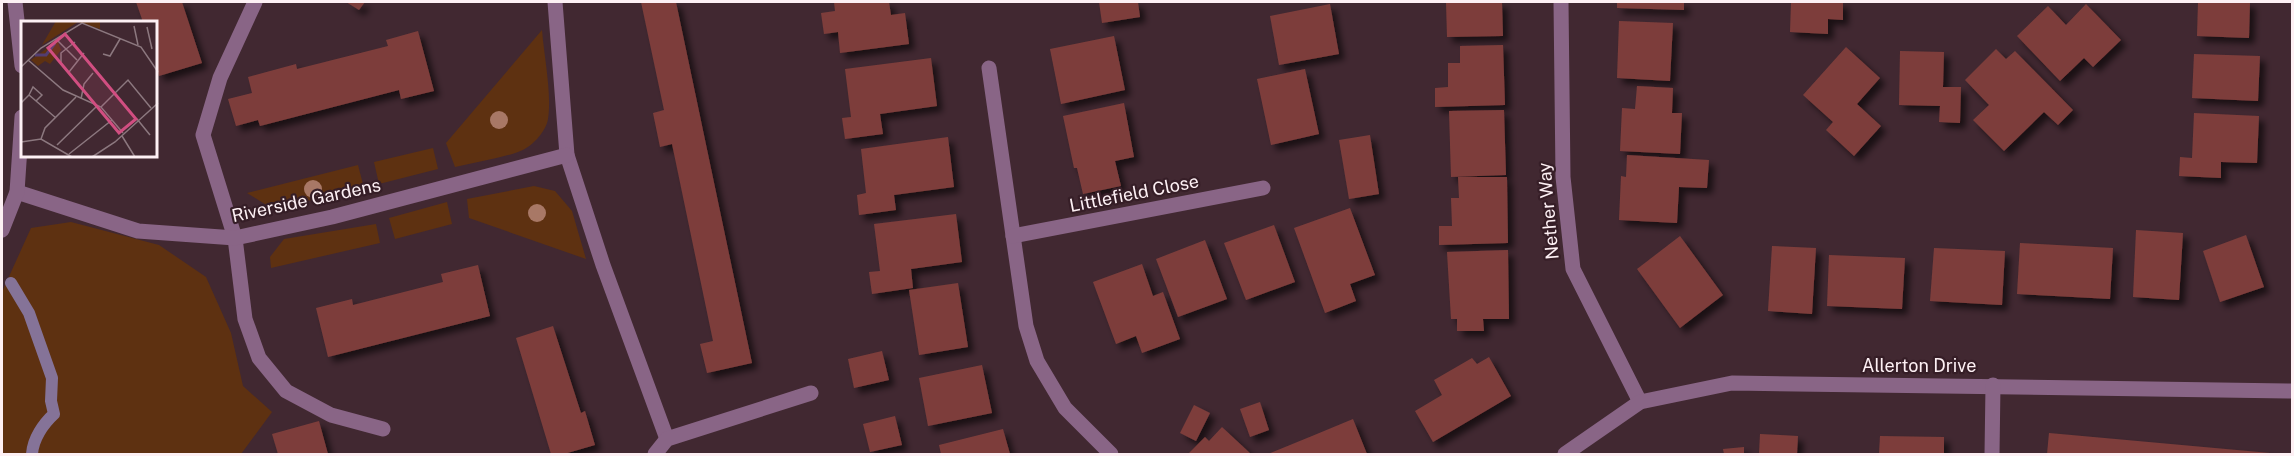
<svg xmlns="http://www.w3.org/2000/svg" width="2294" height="456" viewBox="0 0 2294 456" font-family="'Public Sans',sans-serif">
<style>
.green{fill:#5e3111}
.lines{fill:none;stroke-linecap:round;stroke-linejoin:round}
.stream{stroke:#857398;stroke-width:12}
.building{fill:#7d3e3b;filter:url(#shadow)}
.minor{stroke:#896586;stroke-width:15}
.tree{fill:#a87866}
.labels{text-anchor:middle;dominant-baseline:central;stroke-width:4.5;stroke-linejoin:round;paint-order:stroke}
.street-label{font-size:18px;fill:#fdf0f4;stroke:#361e27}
.inset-river{fill:none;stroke:#523d71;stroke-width:3}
.inset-road{fill:none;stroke:#8c787f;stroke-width:1.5}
.view{fill:#d14e81;fill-opacity:0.15;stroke:#d14e81;stroke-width:3}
.inset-edge{fill:none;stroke:#fdf0f4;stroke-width:3}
</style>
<defs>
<filter id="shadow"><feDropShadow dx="5.5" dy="5.5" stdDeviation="3" flood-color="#0009"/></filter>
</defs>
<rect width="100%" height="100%" fill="#412831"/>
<!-- green -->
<g class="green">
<path d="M542,30C544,56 552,94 548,119C546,132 531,148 518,152C498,159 476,162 455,167L446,143Z"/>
<polygon points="433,148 438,169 379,184 374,162"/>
<polygon points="358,165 364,188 282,207 268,206 247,193"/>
<polygon points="534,186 555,191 572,211 586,259 469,218 467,199"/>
<polygon points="447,202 452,224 395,239 389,218"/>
<polygon points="71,222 159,245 206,277 231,333 243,386 272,412 241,454 2,454 2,292 31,228"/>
<polygon points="376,224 380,243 271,268 270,257 284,239"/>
</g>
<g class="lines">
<!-- stream -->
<path class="stream" d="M11,283L29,313L52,378L51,401L54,414C43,424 33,439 32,454"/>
</g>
<!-- building -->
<g class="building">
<polygon points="136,2 182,2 202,63 159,76 156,66 156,22 143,22"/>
<polygon points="346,2 365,2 359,10"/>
<polygon points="641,2 676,2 752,363 707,373 700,344 713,341 672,144 660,147 653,113 664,110"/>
<polygon points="834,2 889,2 891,15 905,13 909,44 840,53 838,32 824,34 821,13 835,11"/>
<polygon points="1099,2 1138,2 1140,17 1102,23"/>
<polygon points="1446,2 1502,2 1503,36 1447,37"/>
<polygon points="1617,2 1684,2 1684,10 1617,8"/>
<polygon points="1791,2 1843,2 1843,20 1828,19 1828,34 1790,32"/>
<polygon points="2198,2 2250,2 2249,38 2197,36"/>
<polygon points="1330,4 1339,54 1279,65 1270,16"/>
<polygon points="2086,4 2121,40 2093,67 2084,58 2060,81 2017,36 2048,6 2066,25"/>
<polygon points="1619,21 1673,23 1670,81 1617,78"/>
<polygon points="418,31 434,91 401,99 399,90 260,126 258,120 236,126 228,99 252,93 248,77 296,64 297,69 388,46 386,40"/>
<polygon points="1114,36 1125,90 1061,104 1050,49"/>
<polygon points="1503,45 1505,105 1435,107 1435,88 1448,87 1448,63 1460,63 1460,46"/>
<polygon points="1846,47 1880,78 1857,104 1881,126 1854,156 1826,130 1833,122 1803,95"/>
<polygon points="1996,49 2006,59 2015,51 2073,110 2058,125 2044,112 2004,151 1973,120 1989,105 1965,80"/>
<polygon points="1900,51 1944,52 1943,87 1961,87 1960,123 1939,122 1940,106 1899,105"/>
<polygon points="2194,54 2260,56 2258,101 2192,98"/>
<polygon points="931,58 937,106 880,114 883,134 845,139 842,118 851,117 845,69"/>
<polygon points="1305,69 1319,134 1271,145 1257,79"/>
<polygon points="1637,86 1673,88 1672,113 1682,113 1680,154 1620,151 1622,108 1635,109"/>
<polygon points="1124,103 1134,157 1115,161 1121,186 1083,194 1077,168 1074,168 1063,116"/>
<polygon points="1504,110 1506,175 1451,177 1449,111"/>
<polygon points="2194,113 2259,116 2257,163 2221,162 2221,178 2179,176 2180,157 2192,158"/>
<polygon points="1370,135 1379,194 1349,199 1339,140"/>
<polygon points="948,137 954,187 894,195 896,210 859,215 857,195 866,193 861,149"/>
<polygon points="1627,155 1709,160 1707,188 1679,187 1677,223 1619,220 1621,176 1626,177"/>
<polygon points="1458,177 1507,177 1508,243 1439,245 1439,226 1452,226 1451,198 1459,198"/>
<polygon points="1350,208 1375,275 1350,284 1356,301 1325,313 1294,228"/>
<polygon points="956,214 962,262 911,269 913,288 872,294 869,272 880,271 874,224"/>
<polygon points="1274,225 1295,282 1246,300 1224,243"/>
<polygon points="2136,230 2183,233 2179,300 2133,297"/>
<polygon points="2246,235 2264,287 2220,302 2203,251"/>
<polygon points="1680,236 1723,295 1680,328 1637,269"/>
<polygon points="1205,240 1227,299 1178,317 1156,259"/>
<polygon points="2020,243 2113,248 2110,299 2017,294"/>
<polygon points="1772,246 1816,248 1812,314 1768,311"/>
<polygon points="1934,248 2005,251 2002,305 1930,301"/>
<polygon points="1508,250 1509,319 1483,319 1484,331 1457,331 1457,319 1451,319 1447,252"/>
<polygon points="1829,255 1905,258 1902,309 1827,306"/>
<polygon points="1142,264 1153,296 1163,292 1180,339 1142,353 1136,336 1116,344 1093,282"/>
<polygon points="478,265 490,316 328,357 316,308 352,299 353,305 443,282 441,274"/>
<polygon points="958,283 968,347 919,355 909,290"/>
<polygon points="553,326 581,413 585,411 595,445 564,454 551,454 516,338"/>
<polygon points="882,351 889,380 854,388 848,359"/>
<polygon points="1489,357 1511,396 1433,442 1415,411 1442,395 1434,380 1472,358 1477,364"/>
<polygon points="982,365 992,413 928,426 919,378"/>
<polygon points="1260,402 1269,430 1250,437 1240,409"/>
<polygon points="1194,405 1210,413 1196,441 1180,433"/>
<polygon points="895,416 902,445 870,452 863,424"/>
<polygon points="1353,419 1367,454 1268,454 1312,436"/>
<polygon points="319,421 328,454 278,454 272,434"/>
<polygon points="1222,427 1251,454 1188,454 1205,437 1209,441"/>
<polygon points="1003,429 1010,454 941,454 939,445"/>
<polygon points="2049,433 2270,453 2270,454 2047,454"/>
<polygon points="1760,434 1798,436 1797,454 1759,454"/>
<polygon points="1880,436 1944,437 1944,454 1879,454"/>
<polygon points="1744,447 1744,454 1724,454 1723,449"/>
</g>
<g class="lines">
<!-- minor -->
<g class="minor">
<polyline points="15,2 22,66"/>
<polyline points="255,2 220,78 203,135 235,238 245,319 259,358 286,391 331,415 383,429"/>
<polyline points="555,2 567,155 603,265 667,439"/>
<polyline points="1561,2 1563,177 1573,269 1640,402"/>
<polyline points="989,68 1026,326 1037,361 1065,408 1111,454"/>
<polyline points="17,192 138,231 235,238 332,217 567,155"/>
<polyline points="2,230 17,192 22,117"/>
<polyline points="1013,236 1263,188"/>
<polyline points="655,454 667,439 811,393"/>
<polyline points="1565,454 1640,402 1732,383 2292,391"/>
<polyline points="1992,454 1993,385"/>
</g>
</g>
<!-- trees -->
<g class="tree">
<circle cx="499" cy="120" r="9"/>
<circle cx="313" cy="189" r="9"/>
<circle cx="537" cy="213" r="9"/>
</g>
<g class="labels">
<!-- street labels -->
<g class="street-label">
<text transform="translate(1134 193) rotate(-11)">Littlefield Close</text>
<text transform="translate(306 200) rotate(-12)">Riverside Gardens</text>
<text transform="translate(1548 211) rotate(-95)">Nether Way</text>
<text x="1919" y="365">Allerton Drive</text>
</g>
</g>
<!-- overview -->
<g transform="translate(21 21)">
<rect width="136" height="136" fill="#412831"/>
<path d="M35,0H79V8L57,1L21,24ZM32,23L37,21L40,29L29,43L24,40L17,45L10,39Z" fill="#5e3111"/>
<path class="inset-river" d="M14,34H25L34,22"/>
<path class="inset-road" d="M113,5L117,24M126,6L131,28M37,20L56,39M82,33L89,35L99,18M7,39L42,69L80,86L102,112M40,41V32L54,21M0,46L20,27L61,2L120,26L137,51M48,51L63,32M8,74L12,66L21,74L15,80M60,78L63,63L72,52M0,82L8,74L35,97M80,86L107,59L130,87M116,98L129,114M101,115L114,136M20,118L24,107L55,76M0,121L20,118L51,136M36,124L76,85M48,133L91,99M71,136L94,121L137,82"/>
<path class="view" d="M44,13L115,98L98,112L27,27Z"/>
<rect width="136" height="136" class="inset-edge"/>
</g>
<!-- border -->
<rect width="2294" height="456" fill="none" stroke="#fdf0f4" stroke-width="6"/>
</svg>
